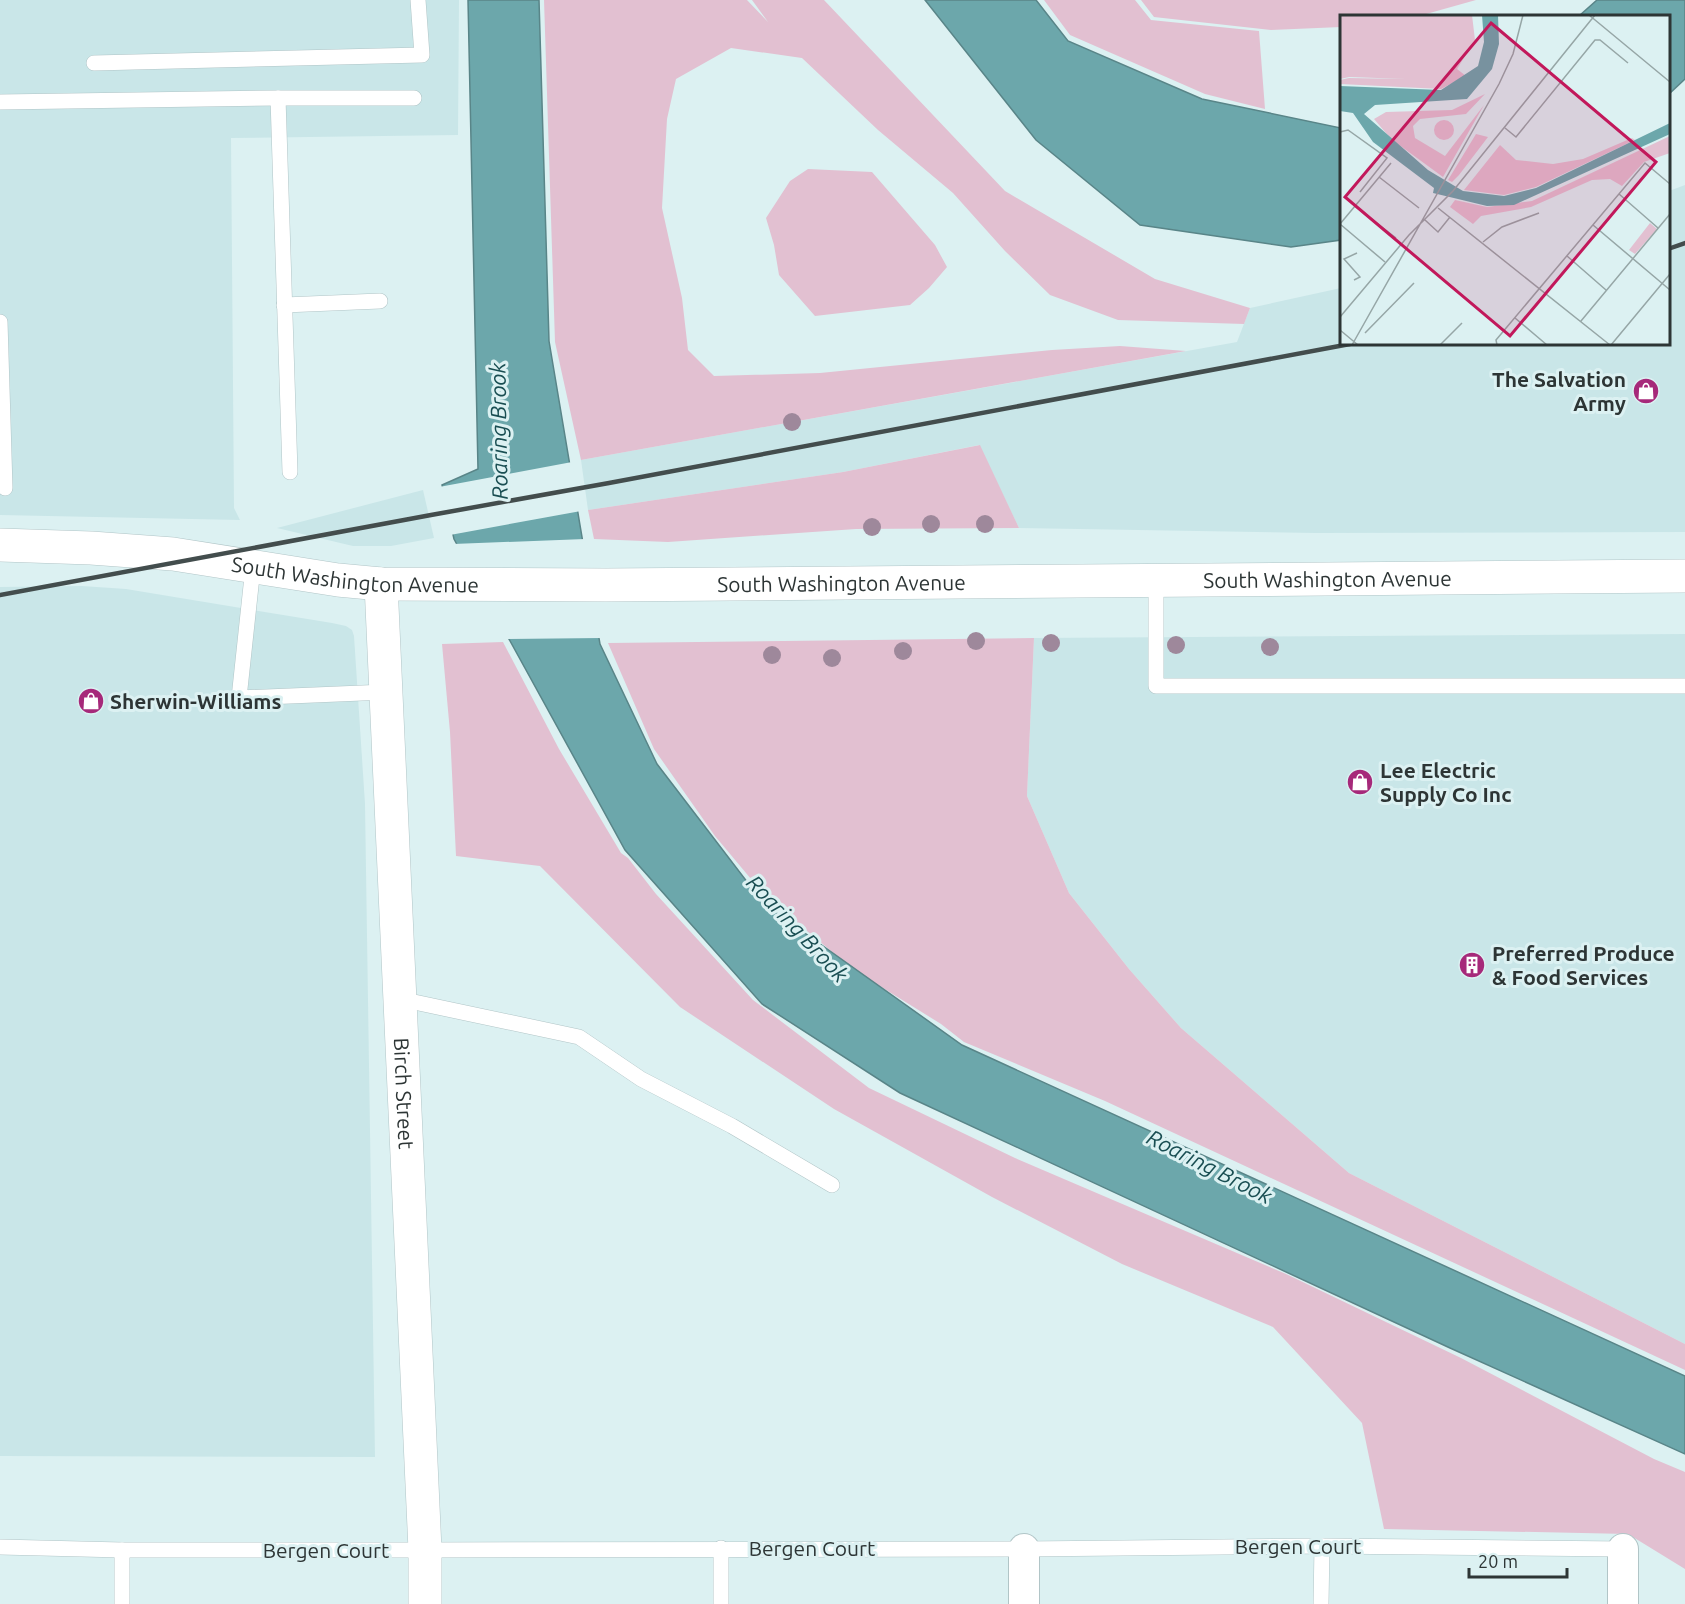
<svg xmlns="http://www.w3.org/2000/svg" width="1685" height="1604" viewBox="0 0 1685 1604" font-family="Ubuntu,sans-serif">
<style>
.built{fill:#c9e6e8}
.green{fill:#e2c0d1}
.water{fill:#6ca7ab;stroke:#598588;stroke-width:1.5}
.pier{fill:#dcf1f2}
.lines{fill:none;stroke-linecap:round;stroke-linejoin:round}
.service-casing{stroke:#b1c5c7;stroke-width:16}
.minor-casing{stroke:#b1c5c7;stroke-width:32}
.tertiary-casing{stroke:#b1c5c7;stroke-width:34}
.service{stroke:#fff;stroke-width:15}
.minor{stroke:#fff;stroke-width:30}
.tertiary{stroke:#fff;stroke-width:33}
.rail{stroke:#434d4d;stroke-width:4.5}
.tree{fill:#9e889b}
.labels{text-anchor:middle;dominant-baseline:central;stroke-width:6;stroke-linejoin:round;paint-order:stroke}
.poi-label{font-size:21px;font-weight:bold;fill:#2d3535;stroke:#dcf1f2;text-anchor:start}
.street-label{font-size:21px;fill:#2d3535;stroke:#dcf1f2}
.water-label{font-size:22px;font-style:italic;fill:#194e52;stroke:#dcf1f2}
.inset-road{fill:none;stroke:#96a6a6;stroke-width:1.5}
.view{fill:#c2185b;fill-opacity:0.15;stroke:#c2185b;stroke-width:3}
.inset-edge{fill:none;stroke:#2d3535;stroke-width:3}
</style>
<rect width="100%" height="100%" fill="#dcf1f2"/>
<!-- built -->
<g class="built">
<polygon points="0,0 459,0 458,135 231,138 234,508 240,520 0,515"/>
<polygon points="1685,185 1685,532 1316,533 1019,528 979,445 843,472 588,510 581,460 1237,342 1250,308 1341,288 1342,344 1668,344 1669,191"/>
<polygon points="423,490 434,538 391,546 353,546 277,528"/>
<polygon points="82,586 126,589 332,623 346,626 352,630 354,636 365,804 375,1457 0,1456 0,587"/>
<polygon points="1685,634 1685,1344 1349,1173 1181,1028 1129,969 1069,893 1027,796 1034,638"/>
</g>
<!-- green -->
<g class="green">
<polygon points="544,0 747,0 768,22 752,0 824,0 1005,191 1155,279 1250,308 1244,324 1118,320 1050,295 1005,251 953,193 878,130 802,58 731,48 676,79 667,119 662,208 682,298 688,350 714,376 820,373 1052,350 1120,346 1186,351 581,460 555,342"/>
<polygon points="1044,0 1135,0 1151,20 1259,31 1265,109 1205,94 1070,35"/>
<polygon points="1141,0 1476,0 1419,16 1342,16 1341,27 1271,30 1154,17"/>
<polygon points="808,169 872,172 935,245 947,267 929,288 910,305 815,316 779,275 774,245 766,218 790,181"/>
<polygon points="980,445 1019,528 856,529 668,542 594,539 588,510 843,472"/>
<polygon points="1034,638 1027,796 1069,893 1129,969 1181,1028 1349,1173 1685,1344 1685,1370 1105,1101 964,1042 941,1024 854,970 766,897 715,836 654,749 608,643"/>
<polygon points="503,642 559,749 621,853 628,858 656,894 753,1000 869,1088 1015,1158 1286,1274 1461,1358 1654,1459 1685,1472 1685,1569 1628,1534 1384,1529 1362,1423 1273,1327 1122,1264 992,1197 834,1109 680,1007 540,866 456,856 450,732 442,644"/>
</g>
<!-- water -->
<g class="water">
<polygon points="468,0 539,0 549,341 600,644 657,764 764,904 962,1045 1685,1376 1685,1454 1450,1348 900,1093 762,1004 625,850 454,539 442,485 478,469"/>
<polygon points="925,0 1036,0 1068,41 1202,99 1341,128 1341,240 1291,247 1140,225 1036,140"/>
<polygon points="1597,0 1685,0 1685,79 1669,94 1668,16 1579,16"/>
</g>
<!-- pier -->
<g class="pier">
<polygon points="572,462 581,511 450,535 439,487"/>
<polygon points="585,539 602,638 505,639 453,544"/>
</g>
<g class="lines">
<defs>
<g id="service">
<polyline points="94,63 422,55 418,0"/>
<polyline points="278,98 290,472"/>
<polyline points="0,102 278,98 414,98"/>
<polyline points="284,305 380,301"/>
<polyline points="0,322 5,488"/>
<polyline points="253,567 239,698 386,692"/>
<polyline points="1156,581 1156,686 1685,686"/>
<polyline points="400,999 579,1037 641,1079 732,1126 832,1185"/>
<polyline points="0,1547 122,1550 425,1550 1024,1549 1322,1546 1623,1549"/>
<polyline points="122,1550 122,1604"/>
<polyline points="721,1604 721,1548"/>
<polyline points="1321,1604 1322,1546"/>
</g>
<g id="minor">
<polyline points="1024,1604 1024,1549"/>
<polyline points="1623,1604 1623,1549"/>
</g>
<g id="tertiary">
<path id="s1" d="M0,545L91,548L173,554L338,580L381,584L606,585L1685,576"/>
<path id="s2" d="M381,584L425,1550V1604"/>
</g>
</defs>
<!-- service casing -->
<use href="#service" class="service-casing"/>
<!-- minor casing -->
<use href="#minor" class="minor-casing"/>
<!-- tertiary casing -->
<use href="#tertiary" class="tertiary-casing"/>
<!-- service -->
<use href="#service" class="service"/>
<!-- minor -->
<use href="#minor" class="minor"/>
<!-- tertiary -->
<use href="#tertiary" class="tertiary"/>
<!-- rail -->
<g class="rail">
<polyline points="1668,249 1685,243"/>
<polyline points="0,595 431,515 609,483 1350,344"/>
</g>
</g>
<!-- trees -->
<g class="tree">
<circle cx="792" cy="422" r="9"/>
<circle cx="931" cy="524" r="9"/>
<circle cx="985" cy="524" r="9"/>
<circle cx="872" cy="527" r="9"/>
<circle cx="976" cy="641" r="9"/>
<circle cx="1051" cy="643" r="9"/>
<circle cx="1176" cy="645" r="9"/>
<circle cx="1270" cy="647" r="9"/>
<circle cx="903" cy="651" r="9"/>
<circle cx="772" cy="655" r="9"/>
<circle cx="832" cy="658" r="9"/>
</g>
<!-- icons -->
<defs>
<symbol id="shop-disc" viewBox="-11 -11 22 22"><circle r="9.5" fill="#a6297a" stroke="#dcf1f2"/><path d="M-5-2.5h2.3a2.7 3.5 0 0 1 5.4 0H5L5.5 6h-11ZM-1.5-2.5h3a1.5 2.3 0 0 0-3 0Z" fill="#fff"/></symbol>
<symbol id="building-disc" viewBox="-11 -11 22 22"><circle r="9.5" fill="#a6297a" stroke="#dcf1f2"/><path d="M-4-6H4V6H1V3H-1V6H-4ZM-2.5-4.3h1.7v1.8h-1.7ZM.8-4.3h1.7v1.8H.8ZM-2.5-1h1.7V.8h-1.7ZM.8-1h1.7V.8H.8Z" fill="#fff"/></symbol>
</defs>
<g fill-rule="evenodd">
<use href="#shop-disc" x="1631" y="376" width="30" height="30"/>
<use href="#shop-disc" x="76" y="686" width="30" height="30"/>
<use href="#shop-disc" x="1345" y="767" width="30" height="30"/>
<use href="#building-disc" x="1457" y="950" width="30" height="30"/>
</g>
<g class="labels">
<!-- poi labels -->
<g class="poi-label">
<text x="1626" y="379" text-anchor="end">The Salvation<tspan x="1626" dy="24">Army</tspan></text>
<text x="110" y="701">Sherwin-Williams</text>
<text x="1380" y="770">Lee Electric<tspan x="1380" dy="24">Supply Co Inc</tspan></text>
<text x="1492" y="953">Preferred Produce<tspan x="1492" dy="24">&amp; Food Services</tspan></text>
</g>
<!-- street labels -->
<g class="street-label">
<text stroke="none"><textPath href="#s1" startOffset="357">South Washington Avenue</textPath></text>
<text stroke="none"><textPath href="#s1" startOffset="1330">South Washington Avenue</textPath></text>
<text stroke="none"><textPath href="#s1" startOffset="844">South Washington Avenue</textPath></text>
<text stroke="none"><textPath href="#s2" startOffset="510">Birch Street</textPath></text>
<text x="1298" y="1546">Bergen Court</text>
<text x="812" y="1548">Bergen Court</text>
<text x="326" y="1550">Bergen Court</text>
</g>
<!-- water labels -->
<g class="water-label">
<text transform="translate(498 431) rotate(-91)">Roaring Brook</text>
<text transform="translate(798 928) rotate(47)">Roaring Brook</text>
<text transform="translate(1210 1166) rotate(27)">Roaring Brook</text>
</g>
</g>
<!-- overview -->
<g transform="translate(1340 15)">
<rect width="330" height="330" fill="#dcf1f2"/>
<path d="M0,0H132L135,25L117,54L126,61L101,74L0,69V65L9,63L66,64L9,62L0,64ZM145,79L126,99L80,104L73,111L75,123L105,141L144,90L103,162L51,124L34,104L46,97L112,95ZM94 115a10 10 0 1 1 20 0a10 10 0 1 1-20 0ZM136,119L148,122L119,160L112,167L108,165ZM330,121V138L304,147L282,171L270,164L252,165L191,192L141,201L133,209L110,192L115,185L147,192L192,186ZM292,123L295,125L196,172L164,180L124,175L160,130L176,145L213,149L243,144ZM310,208L317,214L295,239L289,235Z" fill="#e2c0d1"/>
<path d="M142,0H158L159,29L152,54L127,84L35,90L24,99L88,155L123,176L164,181L196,173L330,108V119L174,190L147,191L93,178L94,173L33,127L13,98L0,96V71L101,75L138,51L144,27Z" fill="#6ca7ab"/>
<path class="inset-road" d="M249,0L330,67M165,113L176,122L255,25H260L288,48M0,117L8,115L47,143L20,177M39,162L79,193M279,179L318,213M15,191L56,223M98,193L270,330M85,205L98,217L110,202M0,209L51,148M0,209L45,247M253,210L330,275M143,227L162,212L199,198M227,241L266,275M14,265L20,262L4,244L17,238M0,302L69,220L113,176L255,0M175,303L207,330M241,306L330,199M0,315L18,330M25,318L74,268M12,330L159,69L173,39L183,0M100,330L122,308M157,330L156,325L305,148L330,169M271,330L330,259"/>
<path class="view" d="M151,8L316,147L170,321L5,182Z"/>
<rect width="330" height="330" class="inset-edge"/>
</g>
<!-- scale -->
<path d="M1469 1568v9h98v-9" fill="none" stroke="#2d3535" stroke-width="3"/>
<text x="1478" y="1568" font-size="18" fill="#2d3535" stroke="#dcf1f2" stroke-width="4.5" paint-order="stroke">20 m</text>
</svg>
